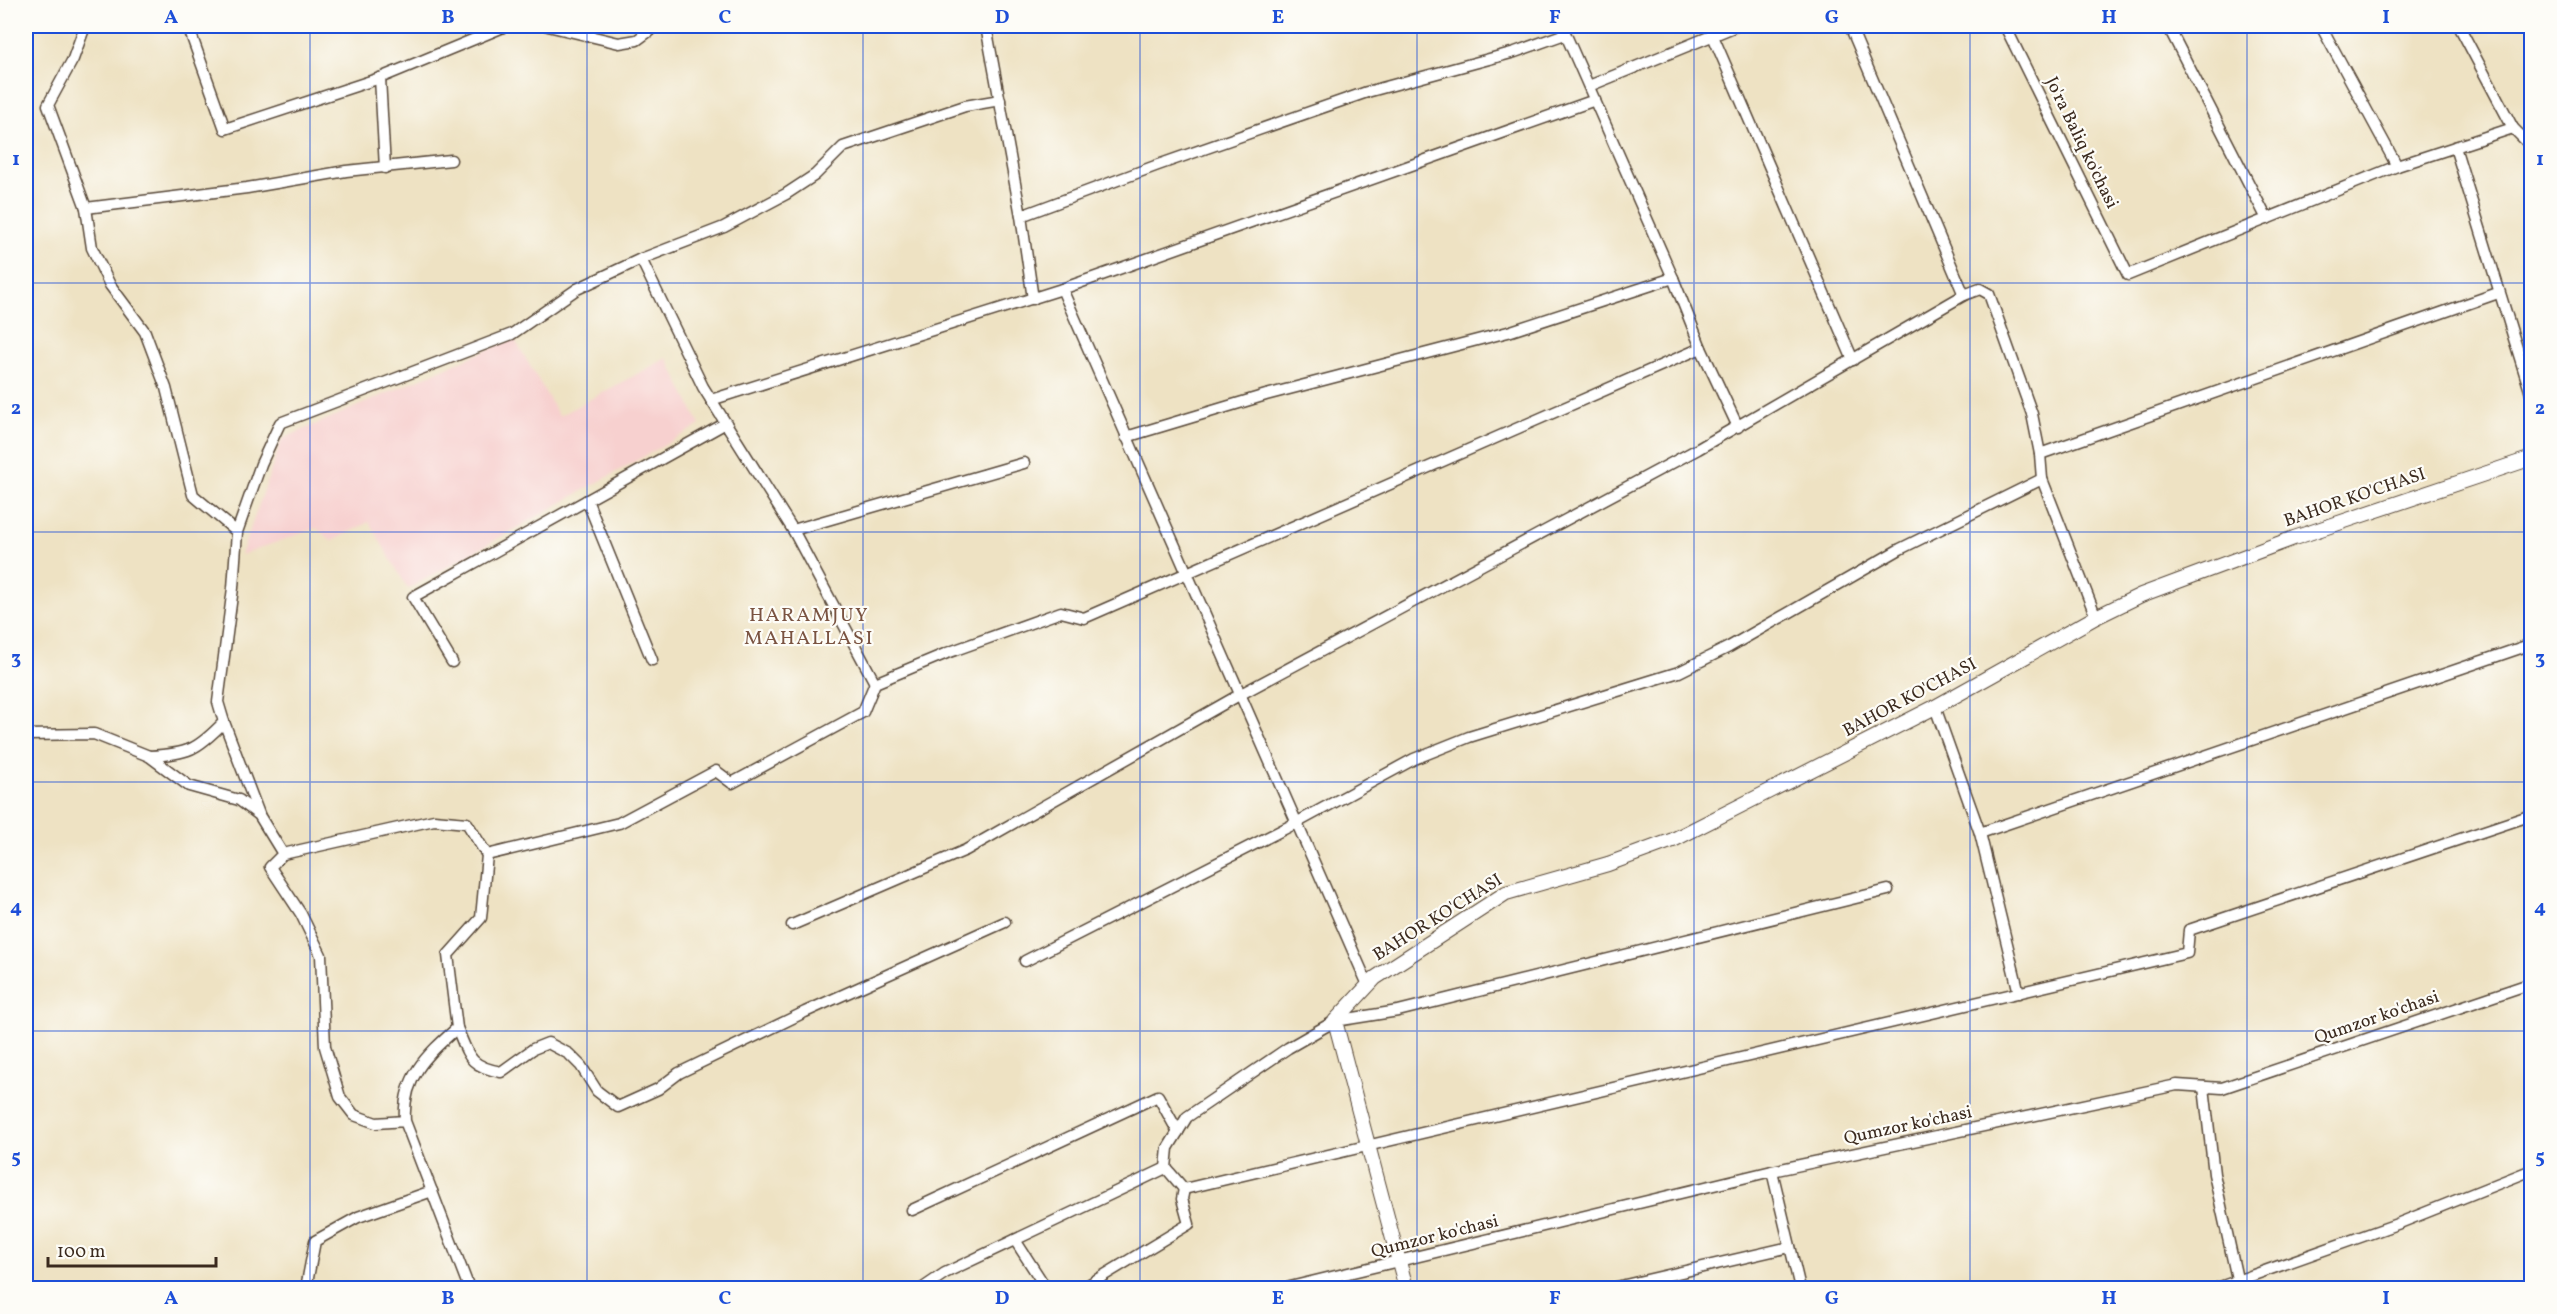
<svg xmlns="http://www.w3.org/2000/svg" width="2557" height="1314" viewBox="0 0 2557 1314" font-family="Vollkorn,serif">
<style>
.built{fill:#f7d0cf}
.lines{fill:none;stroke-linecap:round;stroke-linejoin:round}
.minor-casing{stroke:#564637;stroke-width:13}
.tertiary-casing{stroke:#564637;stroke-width:16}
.minor{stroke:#fff;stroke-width:10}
.tertiary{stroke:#fff;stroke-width:14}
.grid{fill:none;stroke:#1d4ed8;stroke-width:1.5;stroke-opacity:0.55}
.labels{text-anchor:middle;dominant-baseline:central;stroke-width:4.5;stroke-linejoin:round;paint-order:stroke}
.street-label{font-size:18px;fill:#3b2a1e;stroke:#fdfcf7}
.neighbourhood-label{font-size:20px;letter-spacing:1.5px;fill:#7a5341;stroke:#fdfcf7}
.neatline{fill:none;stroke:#1d4ed8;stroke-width:2}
.grid-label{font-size:20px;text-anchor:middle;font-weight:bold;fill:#1d4ed8}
</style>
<rect width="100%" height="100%" fill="#fdfcf7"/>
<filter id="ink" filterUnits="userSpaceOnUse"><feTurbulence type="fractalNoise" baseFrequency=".0167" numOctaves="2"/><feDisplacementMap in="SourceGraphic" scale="12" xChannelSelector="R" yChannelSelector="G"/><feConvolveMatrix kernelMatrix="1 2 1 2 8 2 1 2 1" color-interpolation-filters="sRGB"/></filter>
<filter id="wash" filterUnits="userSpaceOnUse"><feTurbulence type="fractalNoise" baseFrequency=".008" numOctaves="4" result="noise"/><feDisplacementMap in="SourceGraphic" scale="24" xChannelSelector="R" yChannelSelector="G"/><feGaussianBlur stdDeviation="1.35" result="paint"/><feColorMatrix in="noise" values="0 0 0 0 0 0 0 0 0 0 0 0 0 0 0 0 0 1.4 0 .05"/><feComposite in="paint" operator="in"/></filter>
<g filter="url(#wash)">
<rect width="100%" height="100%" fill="#eee2c3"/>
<!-- built -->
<polygon class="built" points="514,338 559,416 667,358 700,425 408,589 369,522 332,541 316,528 241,555 282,439"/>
</g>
<g filter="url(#ink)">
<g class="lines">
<defs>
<g id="minor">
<polyline points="85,26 73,59 48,105 86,208 92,248 110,285 145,332 166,388 193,495 237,532"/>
<polyline points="188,26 225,129 380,78 506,26"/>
<polyline points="548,26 619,43 637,40 656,26"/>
<polyline points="986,26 1021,216 1033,299"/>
<polyline points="1562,26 1673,278 1701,348 1738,427"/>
<polyline points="1850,26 1964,295"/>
<polyline points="2005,26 2128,275 2397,166 2513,128"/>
<polyline points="2168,26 2267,219"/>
<polyline points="2321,26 2397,166"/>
<polyline points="2459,26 2513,128 2526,141 2532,139"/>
<polyline points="1713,36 1853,360"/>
<polyline points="380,78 385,168"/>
<polyline points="1589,86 1736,26"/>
<polyline points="2455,147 2532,397"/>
<polyline points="86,208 247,188 346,171 451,160"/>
<polyline points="1021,216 1158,165 1367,92 1515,52 1565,34"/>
<polyline points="641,259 703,387 793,530 875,683"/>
<polyline points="1062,289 1368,985"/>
<polyline points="711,400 1062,289 1595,100"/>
<polyline points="1126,437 1266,395 1508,332 1673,278"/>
<polyline points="2040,454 2498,293"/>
<polyline points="587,500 652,660"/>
<polyline points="793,530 1024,463"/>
<polyline points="452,662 413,597 726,423"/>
<polyline points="1935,707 1980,833 2019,993"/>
<polyline points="224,722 218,702 233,588 237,532 261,464 280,423 512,334 577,289 641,259 724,227 786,194 815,175 843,147 965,106 1000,100"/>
<polyline points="26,735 94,734 149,756 189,786 239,800 259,815 283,854"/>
<path d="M149,756C188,754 197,750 224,722L259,814"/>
<polyline points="1980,833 2532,644"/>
<polyline points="487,855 619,823 716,771 732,783 863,712 875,683 947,653 1061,612 1084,618 1701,348"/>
<polyline points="792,925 966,850 1241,694 1698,449 1964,295 1980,289 1989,294 2032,414 2040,454 2042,479 2096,617"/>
<polyline points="1025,961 1296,823 1414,759 1469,737 1679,672 1729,647 1900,549 2042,479"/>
<path d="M457,1028C469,1056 468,1066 501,1072L533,1049L548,1043L569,1054L581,1066L597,1091L618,1107L658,1089L679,1073L805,1012L1005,922"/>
<polyline points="2204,1087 2214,1174 2239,1288"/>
<path d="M405,1121L376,1123L354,1115L340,1097L325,1047L321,955L301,914L270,867L283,854L434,820L467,823L487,855L481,918L448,955L457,1028C427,1055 402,1077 405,1121L469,1288"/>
<polyline points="1772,1171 1800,1288"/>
<polyline points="1184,1189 2187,953 2189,930 2532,815"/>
<polyline points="1184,1189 1166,1168 1168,1148 1187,1117 1288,1048 1335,1021 1398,1011 1888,890"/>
<polyline points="912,1210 1158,1096 1178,1132"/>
<polyline points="1015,1240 1046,1288"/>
<polyline points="306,1288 315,1241 358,1217 432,1191"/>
<polyline points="923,1288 945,1273 1166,1168"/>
<polyline points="1083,1288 1189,1224 1182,1199 1184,1189"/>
<polyline points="1286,1288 1772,1171 2177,1085 2222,1088 2532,983"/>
<polyline points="1612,1288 1790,1247"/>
<polyline points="2217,1288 2397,1224 2532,1170"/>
</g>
<polyline id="tertiary" points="1406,1288 1335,1021 1375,978 1506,893 1608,864 1673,840 1935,707 2096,617 2141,595 2294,538 2532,458"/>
</defs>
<!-- minor casing -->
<use href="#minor" class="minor-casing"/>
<!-- tertiary casing -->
<use href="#tertiary" class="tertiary-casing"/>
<!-- minor -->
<use href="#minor" class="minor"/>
<!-- tertiary -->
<use href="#tertiary" class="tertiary"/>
</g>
</g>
<!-- grid -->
<path class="grid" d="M310,26V1288M587,26V1288M863,26V1288M1140,26V1288M1417,26V1288M1694,26V1288M1970,26V1288M2247,26V1288M26,283H2532M26,532H2532M26,782H2532M26,1031H2532"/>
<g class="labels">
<!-- street labels -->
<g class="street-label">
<text transform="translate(2081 143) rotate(64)">Jo'ra Baliq ko'chasi</text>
<text transform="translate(2355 498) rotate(-19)">BAHOR KO'CHASI</text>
<text transform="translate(1910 698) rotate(-28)">BAHOR KO'CHASI</text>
<text transform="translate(1438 918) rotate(-32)">BAHOR KO'CHASI</text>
<text transform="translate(2377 1018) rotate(-19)">Qumzor ko'chasi</text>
<text transform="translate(1908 1126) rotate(-12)">Qumzor ko'chasi</text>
<text transform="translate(1435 1237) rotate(-14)">Qumzor ko'chasi</text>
</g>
<!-- neighbourhood labels -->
<g class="neighbourhood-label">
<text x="809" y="616">HARAMJUY<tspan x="809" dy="23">MAHALLASI</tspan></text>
</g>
</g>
<!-- margin -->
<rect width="2557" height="1314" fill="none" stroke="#fdfcf7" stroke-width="66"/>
<!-- scale -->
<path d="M48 1257v9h168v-9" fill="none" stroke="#3b2a1e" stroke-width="3"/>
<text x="57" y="1257" font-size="18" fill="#3b2a1e" stroke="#fdfcf7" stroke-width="4.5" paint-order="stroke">100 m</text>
<rect x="33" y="33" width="2491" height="1248" class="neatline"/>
<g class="grid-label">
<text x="171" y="23">A</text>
<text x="448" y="23">B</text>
<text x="725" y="23">C</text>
<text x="1002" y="23">D</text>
<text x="1278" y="23">E</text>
<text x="1555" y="23">F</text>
<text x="1832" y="23">G</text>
<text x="2109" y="23">H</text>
<text x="2386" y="23">I</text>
<text x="16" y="165">1</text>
<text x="2540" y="165">1</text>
<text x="16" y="414">2</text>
<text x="2540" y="414">2</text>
<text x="16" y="664">3</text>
<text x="2540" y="664">3</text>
<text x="16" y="913">4</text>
<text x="2540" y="913">4</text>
<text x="16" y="1163">5</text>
<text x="2540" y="1163">5</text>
<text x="171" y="1304">A</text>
<text x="448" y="1304">B</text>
<text x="725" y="1304">C</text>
<text x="1002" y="1304">D</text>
<text x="1278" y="1304">E</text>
<text x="1555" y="1304">F</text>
<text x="1832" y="1304">G</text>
<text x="2109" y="1304">H</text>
<text x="2386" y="1304">I</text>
</g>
</svg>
